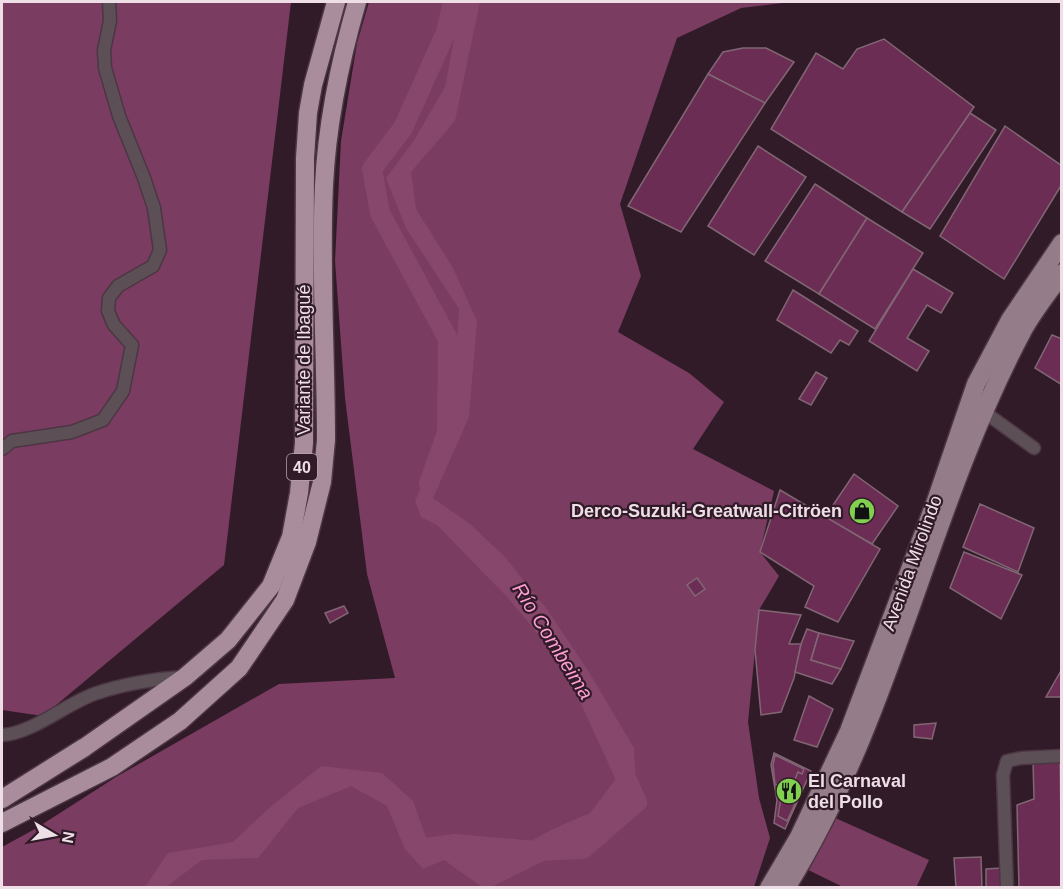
<svg xmlns="http://www.w3.org/2000/svg" width="1063" height="889" viewBox="0 0 1063 889" font-family="Helvetica,sans-serif">
<style>
.forest{fill:#7b3c61}
.water{fill:#87476c}
.lines{fill:none;stroke-linecap:round;stroke-linejoin:round}
.river{stroke:#87476c;stroke-width:20}
.building{fill:#6b2d53;stroke:#816674;stroke-width:1.5}
.street-casing{stroke:#4c3643;stroke-width:15}
.primary-casing{stroke:#4c3643;stroke-width:21}
.highway-casing{stroke:#4c3643;stroke-width:21}
.street{stroke:#5c5056;stroke-width:12}
.primary{stroke:#947c89;stroke-width:18}
.highway{stroke:#aa8d9d;stroke-width:18}
.labels{text-anchor:middle;dominant-baseline:central;stroke-width:4.5;stroke-linejoin:round;paint-order:stroke}
.shield{fill:#321b28;stroke:#b6a4ae;stroke-width:1.5}
.shield-label{font-size:16px;font-weight:bold;fill:#eedfe7}
.street-label{font-size:18px;fill:#eedfe7;stroke:#321b28}
.poi-label{font-size:18px;font-weight:bold;fill:#eedfe7;stroke:#321b28;text-anchor:end}
.water-label{font-size:20px;font-style:italic;fill:#fd9ed4;stroke:#321b28}
</style>
<rect width="100%" height="100%" fill="#321b28"/>
<!-- forest -->
<g class="forest">
<polygon points="2,2 291,2 224,565 43,716 2,710"/>
<polygon points="369,2 791,2 741,8 677,38 620,204 641,276 618,332 689,373 724,402 693,449 774,491 760,552 779,576 759,610 748,722 759,798 770,838 754,887 2,888 2,847 35,829 116,777 279,684 395,678 367,574 345,398 335,261 341,141 357,43"/>
<polygon points="822,812 929,860 916,888 843,887 796,864"/>
</g>
<!-- water -->
<polygon class="water" points="461,2 480,2 455,121 411,172 416,209 453,268 477,321 469,417 433,498 470,524 505,557 546,608 587,669 634,748 636,791 608,839 548,859 491,887 482,887 444,860 423,869 405,849 387,806 351,786 298,808 258,858 202,860 166,887 145,887 168,853 233,842 267,810 321,766 382,773 413,801 428,843 502,857 553,829 590,813 618,776 606,722 543,640 508,598 437,525 421,517 415,501 425,478 446,447 438,391 456,360 459,309 406,228 386,178 413,142 445,87"/>
<g class="lines">
<!-- river -->
<g class="river">
<polyline points="429,483 447,433 448,339 380,213 372,169 403,128 446,32 453,2"/>
<polyline points="418,847 419,849 455,844 535,851 583,849 637,802 581,680"/>
</g>
</g>
<!-- building -->
<g class="building">
<polygon points="884,39 974,107 902,212 771,129 816,53 843,69 857,49"/>
<polygon points="743,48 766,48 794,62 765,103 708,74 723,52"/>
<polygon points="708,74 765,103 681,232 628,206"/>
<polygon points="970,113 996,130 930,229 902,212"/>
<polygon points="1005,126 1062,166 1062,184 1004,279 940,236"/>
<polygon points="758,146 806,177 754,255 708,226"/>
<polygon points="815,184 867,218 819,294 765,261"/>
<polygon points="867,218 923,253 875,329 819,294"/>
<polygon points="913,269 953,293 941,313 927,305 907,338 929,351 917,371 869,341"/>
<polygon points="793,290 858,331 849,345 840,340 831,353 777,320"/>
<polygon points="1052,335 1062,339 1062,385 1035,368"/>
<polygon points="816,372 827,378 811,405 799,399"/>
<polygon points="854,474 898,506 872,544 825,517"/>
<polygon points="780,490 880,549 838,622 805,607 814,586 760,552"/>
<polygon points="980,504 1034,528 1018,572 963,547"/>
<polygon points="964,552 1022,575 1001,619 950,588"/>
<polygon points="697,578 705,589 695,596 687,585"/>
<polygon points="344,606 348,613 330,623 325,613"/>
<polygon points="759,610 801,615 789,644 801,644 794,678 781,712 761,715 755,650"/>
<polygon points="807,629 819,633 811,660 841,669 832,684 795,672 801,644"/>
<polygon points="819,633 854,641 841,669 811,660"/>
<polygon points="1062,669 1062,697 1046,697"/>
<polygon points="809,696 833,709 817,747 794,740"/>
<polygon points="936,723 932,739 914,737 914,725"/>
<polygon points="774,753 811,771 785,829 774,823 777,800 771,765"/>
<polygon points="775,755 804,769 802,774 798,772 790,791 775,784 773,765"/>
<polygon points="1060,759 1062,888 1019,888 1017,805 1034,799 1033,760"/>
<polygon points="781,798 795,804 787,821 778,816"/>
<polygon points="981,857 982,888 956,888 954,858"/>
<polygon points="1002,868 1002,888 986,888 986,869"/>
</g>
<g class="lines">
<defs>
<g id="street">
<polyline points="983,411 1034,448"/>
<polyline points="2,449 12,441 72,432 103,420 123,391 132,345 114,325 108,311 109,298 118,286 153,266 160,250 154,208 144,178 119,116 105,68 104,50 110,21 109,2"/>
<path d="M2,735C31,734 66,704 94,694C123,684 154,679 184,677"/>
<polyline points="1007,888 1003,775 1007,761 1021,758 1062,756"/>
</g>
<g id="primary">
<polyline points="769,888 799,837 849,731 936,501 976,384 1010,320 1062,243"/>
<path d="M786,888C894,715 928,508 1023,330C1034,310 1049,292 1062,273"/>
</g>
<g id="highway">
<polyline points="2,799 85,747 185,677 228,640 271,586 291,537 299,493 304,443 305,158 308,113 313,85 336,2"/>
<path d="M2,823L112,767L180,721L239,668L285,600L307,542L322,482L326,440C326,355 320,269 324,185C327,123 340,61 357,2"/>
</g>
</defs>
<!-- street casing -->
<use href="#street" class="street-casing"/>
<!-- primary casing -->
<use href="#primary" class="primary-casing"/>
<!-- highway casing -->
<use href="#highway" class="highway-casing"/>
<!-- street -->
<use href="#street" class="street"/>
<!-- primary -->
<use href="#primary" class="primary"/>
<!-- highway -->
<use href="#highway" class="highway"/>
</g>
<!-- icons -->
<defs>
<symbol id="shop-disc" viewBox="-11 -11 22 22"><circle r="9.5" fill="#81d050" stroke="#321b28"/><path d="M-5-2.5h2.3a2.7 3.5 0 0 1 5.4 0H5L5.5 6h-11ZM-1.5-2.5h3a1.5 2.3 0 0 0-3 0Z" fill="#111"/></symbol>
<symbol id="restaurant-disc" viewBox="-11 -11 22 22"><circle r="9.5" fill="#81d050" stroke="#321b28"/><path d="M-5-6h1v4h1v-4h1v4h1v-4h1v5L-1.5 .5V6h-2V.5L-5-1ZM5-6V6H3V1.5H1.5Q1.5-4 5-6Z" fill="#111"/></symbol>
</defs>
<g fill-rule="evenodd">
<use href="#shop-disc" x="847" y="496" width="30" height="30"/>
<use href="#restaurant-disc" x="774" y="776" width="30" height="30"/>
</g>
<g class="labels">
<!-- shield labels -->
<rect class="shield" x="287" y="454" width="30" height="26" rx="4.5"/>
<g class="shield-label">
<text x="302" y="467">40</text>
</g>
<!-- street labels -->
<g class="street-label">
<text transform="translate(304 360) rotate(-90)">Variante de Ibagué</text>
<text transform="translate(912 563) rotate(-70)">Avenida Mirolindo</text>
</g>
<!-- poi labels -->
<g class="poi-label">
<text x="842" y="511">Derco-Suzuki-Greatwall-Citröen</text>
<text x="808" y="781" text-anchor="start">El Carnaval<tspan x="808" dy="21">del Pollo</tspan></text>
</g>
<!-- water labels -->
<g class="water-label">
<text transform="translate(553 641) rotate(58)">Río Combeima</text>
</g>
</g>
<!-- border -->
<rect width="1063" height="889" fill="none" stroke="#eedfe7" stroke-width="6"/>
<!-- north arrow -->
<g transform="translate(54 835) rotate(100)" stroke="#321b28" stroke-width="4.5" paint-order="stroke">
<path d="M0-4.5L10 22L0 15L-10 22Z" fill="#eedfe7"/>
<text y="-9" font-size="16" font-weight="bold" text-anchor="middle" fill="#eedfe7">N</text>
</g>
</svg>
